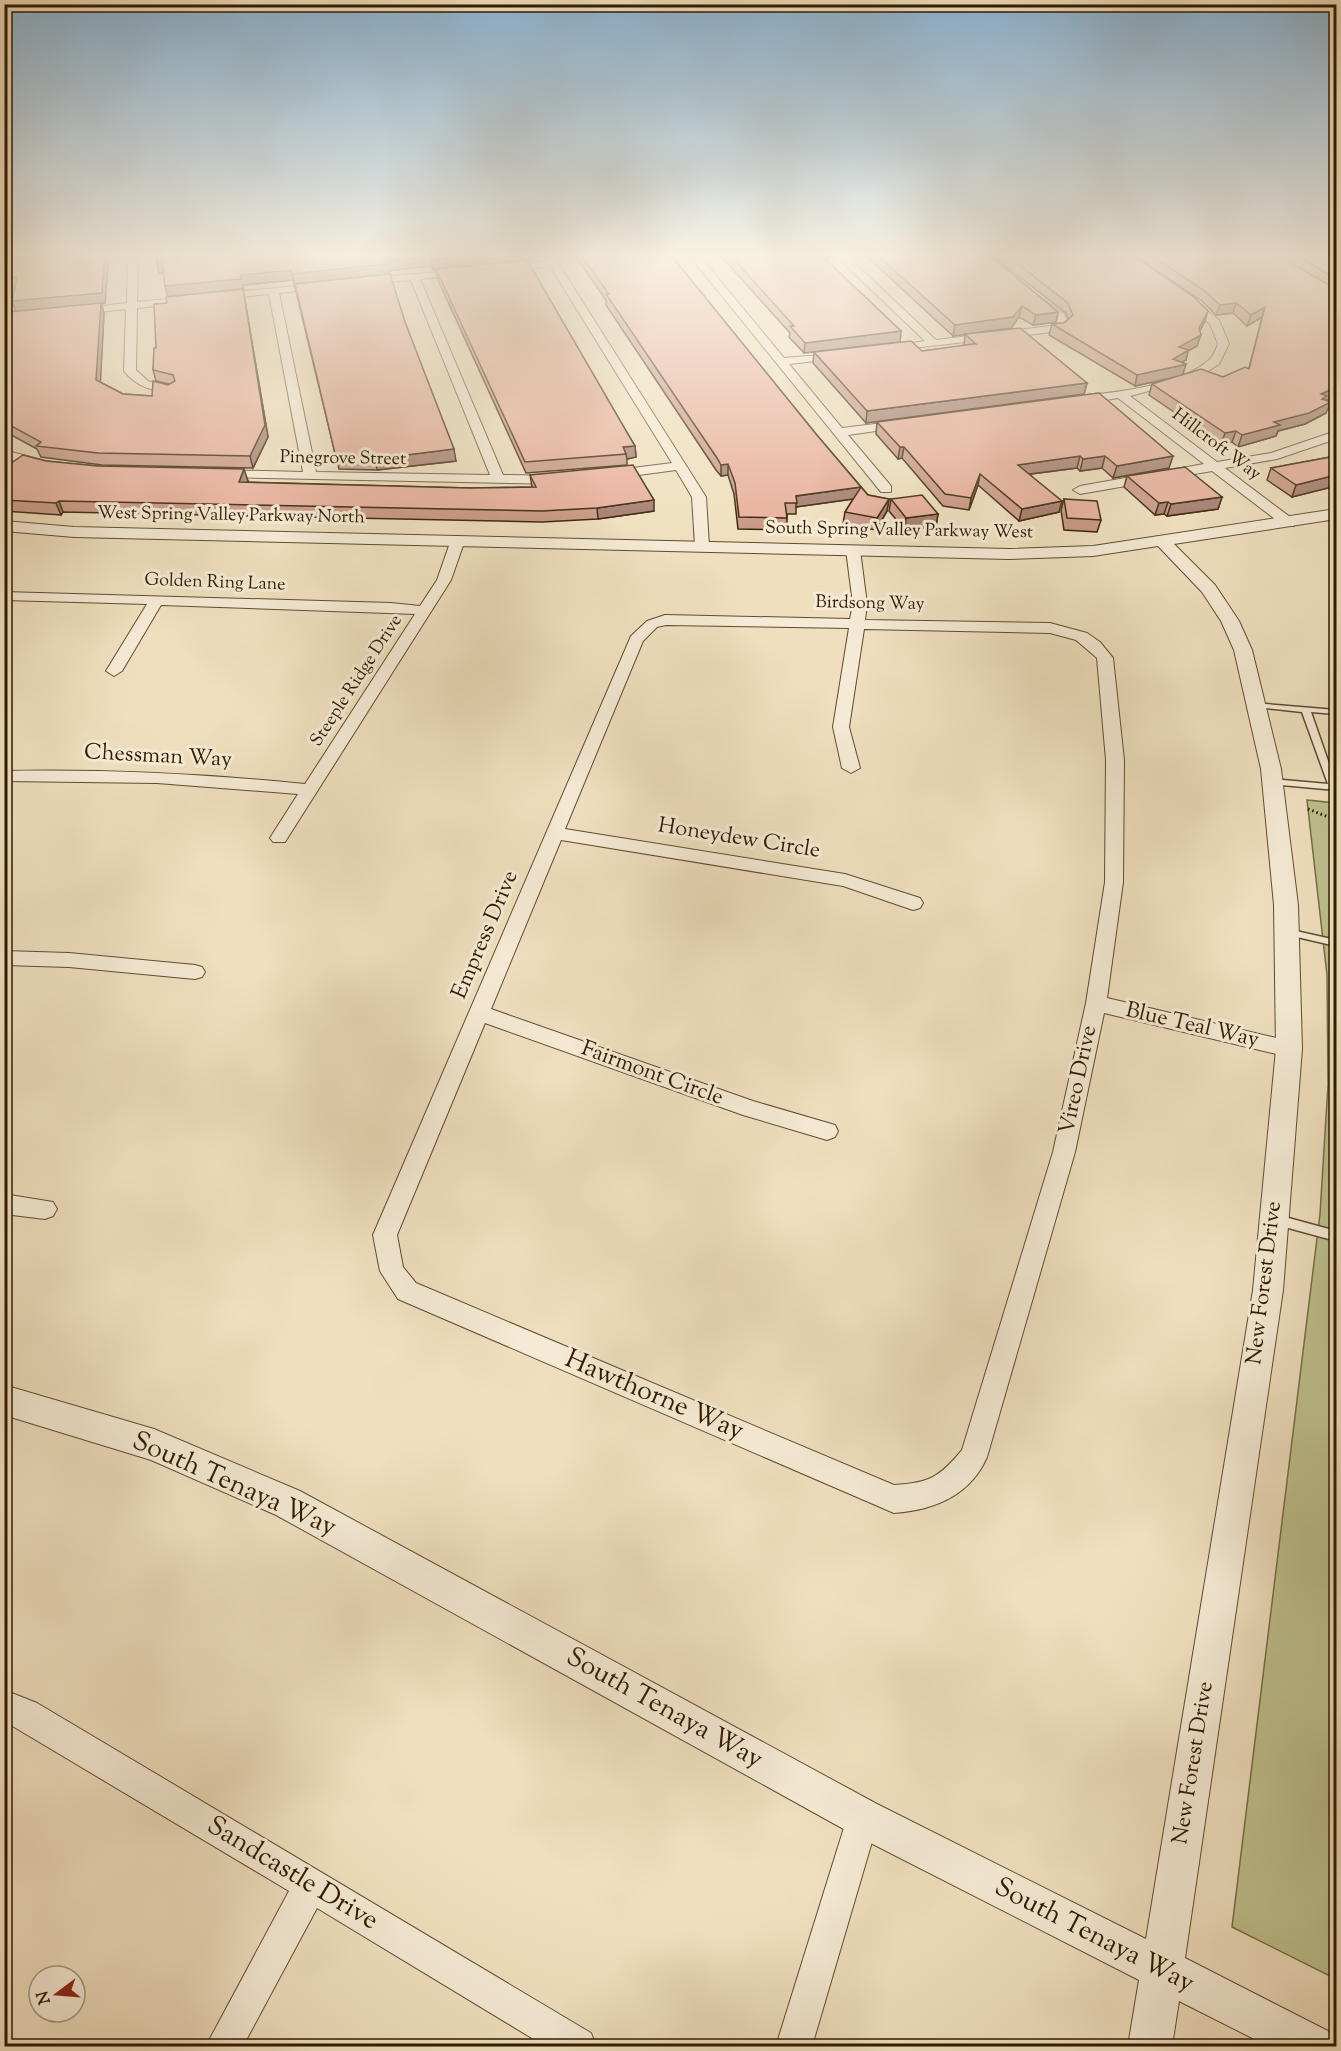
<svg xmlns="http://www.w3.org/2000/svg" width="1341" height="2051" viewBox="0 0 1341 2051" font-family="'Sorts Mill Goudy',serif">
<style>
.green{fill:#bec08e;stroke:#776e47;stroke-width:1.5}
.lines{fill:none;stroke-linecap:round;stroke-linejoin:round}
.service-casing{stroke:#604c30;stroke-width:3}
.minor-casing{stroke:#604c30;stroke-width:2}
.tertiary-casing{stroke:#604c30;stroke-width:2}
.path{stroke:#301b00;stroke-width:3;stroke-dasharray:1.5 3;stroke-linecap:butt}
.service{fill:#f5ead5;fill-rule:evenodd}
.minor{fill:#f5ead5;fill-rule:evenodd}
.tertiary{fill:#f5ead5;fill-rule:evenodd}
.wall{fill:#c89685;stroke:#301b00;stroke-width:1.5}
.shaded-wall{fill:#a27a6c;stroke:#301b00;stroke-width:1.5}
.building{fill:#e8ae9b;stroke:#301b00;stroke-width:1.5}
.labels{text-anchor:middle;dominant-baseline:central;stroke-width:6;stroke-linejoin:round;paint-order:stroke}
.far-street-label{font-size:18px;fill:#301b00;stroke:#f5ead5}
.street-label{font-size:22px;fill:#301b00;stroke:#f5ead5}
.near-street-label{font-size:27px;fill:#301b00;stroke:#f5ead5}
</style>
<rect width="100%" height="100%" fill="#efdfbe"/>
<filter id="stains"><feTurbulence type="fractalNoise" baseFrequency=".00333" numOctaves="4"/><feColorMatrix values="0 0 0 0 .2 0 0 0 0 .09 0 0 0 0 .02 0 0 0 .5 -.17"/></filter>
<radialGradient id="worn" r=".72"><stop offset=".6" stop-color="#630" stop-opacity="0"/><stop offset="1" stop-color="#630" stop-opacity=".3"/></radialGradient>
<!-- green -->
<polygon class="green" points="1307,800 1336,803 1336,1979 1232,1927 1320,1214 1328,1085 1327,975"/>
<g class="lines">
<defs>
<g id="service">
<polygon points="1253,703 1336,710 1336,714 1311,712 1336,784 1336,790 1269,784 1268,782 1272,779 1328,784 1302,712 1256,707 1253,707"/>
<polygon points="1287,929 1336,940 1336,946 1284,934 1282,932 1284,930"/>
<polygon points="1274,1214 1336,1231 1336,1241 1270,1223 1268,1219 1270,1215"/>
</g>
<g id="minor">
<path d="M108,254H145L138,257L137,302L327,283L328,285L323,288L279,293L316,472L490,475L411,280L363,284L358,281L363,278L468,270V274L464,275L420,279L503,475L560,476L566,480L560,484L214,477L213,474L219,470L303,472L269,294L137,308L136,370L148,381L178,390L172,394C153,391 137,387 124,371L126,309L74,315L69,312L74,309L127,303L128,258L80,263L75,260Z"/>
<polygon points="542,254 552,254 558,263 706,497 709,546 707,549 697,549 695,546 692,497 676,470 609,479 603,475 609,471 672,463 550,266 501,271 496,268 501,265 546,261"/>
<polygon points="688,254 698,254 784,358 845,353 845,357 841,358 789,364 842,428 908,420 910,423 904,427 848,435 891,486 891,492 881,492"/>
<polygon points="834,254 845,254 936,340 1058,325 1056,318 1031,297 1036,294 1064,314 1069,324 1061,331 886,351 886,347 925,341"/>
<polygon points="43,261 45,263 40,266 4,269 4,263"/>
<path d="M1184,293L1219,320L1229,344L1219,364L1198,378L1130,396L1217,462L1271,453L1336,431V439L1277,459L1225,468L1294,520V526H1284L1212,471L1080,494L1073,490L1080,486L1204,464L1118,398L1075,405L1069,401L1075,397C1114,392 1179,387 1209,360C1213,357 1216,349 1218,344L1210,324L1179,296Z"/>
<polygon points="4,450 49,462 50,465 44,469 4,458"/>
<path d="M458,536L465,540L451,580L285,842H273L270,838L298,794L157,783L4,781V771C105,769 205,774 305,784L415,614L161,605L122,671L114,676L106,671L147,604L4,600V592L391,603L420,606L437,580L451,540Z"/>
<path d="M853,546L860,550L867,604L865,620L1050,623L1087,633L1100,642L1113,658L1124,760L1123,882L1107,998L1289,1041L1297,1043L1300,1049L1297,1055L1289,1057L1104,1013L1075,1152L987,1457C970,1496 934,1510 894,1513L398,1299L380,1271L373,1235L631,636L647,621L665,615L850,619L853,604L846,550ZM666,625L849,628L833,727L842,768L851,773L860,768L849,727L864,629L1050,633L1076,640L1097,658L1106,760L1105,882L1086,1003L1053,1152L962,1450C940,1477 929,1483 894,1485L416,1283L403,1267L397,1235L485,1023L743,1115L827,1140L835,1137L838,1131L835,1125L753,1101L491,1009L561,840L843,886L913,910L920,908L923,903L920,898L845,874L565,829L643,641L657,627Z"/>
<polygon points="4,951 69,953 195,965 202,967 205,972 202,977 195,979 69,967 4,965"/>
<polygon points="4,1194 53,1202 57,1209 53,1216 45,1219 4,1214"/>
<polygon points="4,1690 37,1703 591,2033 596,2046 545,2046 317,1908 243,2046 206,2046 289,1891 4,1721"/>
<polygon points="863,1802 875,1806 879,1818 812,2046 776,2046 847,1818 851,1806"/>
</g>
<polygon id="tertiary" points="1336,509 1336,519 1174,544 1215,585 1239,621 1252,650 1281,769 1298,905 1302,1049 1283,1290 1185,1958 1328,2031 1335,2046 1268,2046 1179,2001 1172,2046 1128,2046 1139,1980 849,1832 276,1515 151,1460 4,1415 4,1385 154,1429 300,1491 877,1804 1146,1939 1253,1290 1276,1049 1274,905 1261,769 1234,650 1221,621 1202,592 1158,546 1093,556 1009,559 74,537 4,531 4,521 74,527 1009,549 1093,546"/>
</defs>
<!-- service casing -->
<use href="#service" class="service-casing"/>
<!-- minor casing -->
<use href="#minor" class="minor-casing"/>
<!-- tertiary casing -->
<use href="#tertiary" class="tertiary-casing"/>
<!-- path -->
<polyline class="path" points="1308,809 1336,820"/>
<!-- service -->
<use href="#service" class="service"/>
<!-- minor -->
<use href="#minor" class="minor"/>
<!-- tertiary -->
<use href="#tertiary" class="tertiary"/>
</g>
<!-- wall -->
<g class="wall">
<polygon points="157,254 523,258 521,258 522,261 635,446 636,457 627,459 627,465 526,473 438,280 436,270 433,270 431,266 388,271 405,322 456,461 377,470 339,469 293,280 243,285 244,289 186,295 243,289 268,437 253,468 102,465 41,457 37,449 4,431 4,319 8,318 15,311 15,288 13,288 108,262 105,303 101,303 104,313 100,382 123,394 152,396 170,384 156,381 153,370 156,348 168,297 163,272 159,273 157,263"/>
<polygon points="574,254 670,254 816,434 868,495 889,499 887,511 876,530 843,524 845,512 853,499 796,507 796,514 787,514 787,530 738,529 734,494 728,475 721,476 716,470 606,305 606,300"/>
<polygon points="719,254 834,254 834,257 824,258 901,331 900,342 804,353 789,337 790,333"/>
<polygon points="864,254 988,254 1058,312 1056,322 1033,325 1019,317 1011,328 953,336"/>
<polygon points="990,254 1131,254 1205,321 1200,331 1197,346 1188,351 1186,360 1182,362 1183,374 1223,377 1249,368 1262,317 1247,326 1233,313 1216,315 1202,301 1132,254 1336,254 1336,396 1327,400 1326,413 1305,424 1278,431 1276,436 1238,447 1232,442 1221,444 1149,395 1152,384 1169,378 1135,386 1049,335 1052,324 1064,323 1068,319 1066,313"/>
<polygon points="965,334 1087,383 1084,394 866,423 813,363 814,352 922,351 964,346"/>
<polygon points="1099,393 1169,468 1113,478 1102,468 1080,471 1077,468 1030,474 1059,512 1019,521 978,485 969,510 943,506 902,458 898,459 876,434 877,422"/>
<polygon points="1336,456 1336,486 1292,497 1267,480 1271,468"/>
<polygon points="46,461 248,481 247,482 469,488 532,487 530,475 654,511 598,519 542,522 63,512 61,515 4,511 4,468"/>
<polygon points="1127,476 1222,497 1218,509 1167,516 1164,514 1155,515 1124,487"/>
<polygon points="891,499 938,514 936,526 905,530 889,511"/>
<polygon points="1064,499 1101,520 1097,532 1064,530 1061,510"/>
</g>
<!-- shaded-wall -->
<g class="shaded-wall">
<polygon points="16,254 69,254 18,259"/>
<polygon points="105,254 106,254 108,262 105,303 101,303 104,313 100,391 16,312 12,301"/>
<polygon points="490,254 522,254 523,258 521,258 522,261 433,270 431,260"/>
<polygon points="814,254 834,254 834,257 814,259"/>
<polygon points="430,257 431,266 388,271 389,275 294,284 292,274 386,261"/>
<polygon points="162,262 165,272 159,273 157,263"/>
<polygon points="291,270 293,280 243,285 244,289 168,297 165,286 241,275"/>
<polygon points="17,277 20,287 13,288 9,278"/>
<polygon points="243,289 268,437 253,468 250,456"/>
<polygon points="1236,303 1233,313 1216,315 1220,305"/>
<polygon points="1022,306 1019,317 1011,328 953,336 955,325"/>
<polygon points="1265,307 1262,317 1247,326 1251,315"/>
<polygon points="1208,311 1205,321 1196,338 1201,335 1197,346 1188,351 1186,360 1174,367 1186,364 1183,374 1180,376 1135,386 1137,375 1173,359 1179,347 1199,328"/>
<polygon points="1058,312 1056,322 1033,325 1036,315"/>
<polygon points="901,331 900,342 804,353 805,343"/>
<polygon points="1087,383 1084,394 866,423 867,411"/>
<polygon points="1336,387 1336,396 1325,401 1331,402 1326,413 1305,424 1278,431 1276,436 1238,447 1242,435"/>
<polygon points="1236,431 1232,442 1221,444 1225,433"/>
<polygon points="635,446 636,457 627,459 626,454 623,447"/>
<polygon points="900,447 904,447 902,458 898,459"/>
<polygon points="454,449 456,461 377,470 375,459"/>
<polygon points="1080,456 1077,468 1015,476 1018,465"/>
<polygon points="1105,456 1102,468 1080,471 1083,459"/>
<polygon points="1173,456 1169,468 1113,478 1117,466"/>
<polygon points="728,464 728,475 721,476 721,465"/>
<polygon points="244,469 248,481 242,493 239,482"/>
<polygon points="980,474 978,485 969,510 971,498"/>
<polygon points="1336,475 1336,486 1292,497 1296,485"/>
<polygon points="861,487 860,498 796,507 796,496"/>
<polygon points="1222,497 1218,509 1167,516 1171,504"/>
<polygon points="889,499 887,511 876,530 877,518"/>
<polygon points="654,500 654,511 598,519 597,508"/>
<polygon points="59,501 63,512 61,515 56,503"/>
<polygon points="1062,501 1059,512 1019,521 1022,509"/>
<polygon points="1168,502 1164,514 1155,515 1159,503"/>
<polygon points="938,514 936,526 905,530 906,518"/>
</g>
<!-- building -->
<g class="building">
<polygon points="79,254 105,254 102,293 12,301 17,277 9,278 13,260"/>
<polygon points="157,254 490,254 431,260 430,257 386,261 387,264 292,274 291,270 241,275 241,279 165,286 162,262 157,263"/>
<polygon points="580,254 670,254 816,434 861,487 796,496 797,503 785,503 787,518 739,517 735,483 728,464 721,465 717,458 606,294 609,294"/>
<polygon points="729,254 820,254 901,331 805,343 790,326 794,326"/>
<polygon points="876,254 988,254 1058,312 1036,315 1022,306 1013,317 955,325"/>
<polygon points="1005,254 1131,254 1195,298 1208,311 1199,328 1201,335 1179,347 1189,350 1173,359 1186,364 1183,365 1137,375 1052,324 1064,323 1073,315 1068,303"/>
<polygon points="1149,254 1275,254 1336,289 1336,304 1331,305 1336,310 1336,387 1321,394 1327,396 1322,399 1331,402 1309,413 1274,422 1280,425 1242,435 1236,431 1225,433 1152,384 1201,369 1223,377 1245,367 1249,369 1265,307 1251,315 1236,303 1220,305 1205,291"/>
<polygon points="1294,254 1336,254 1336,279"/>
<polygon points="527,260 635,446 623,447 626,454 525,462 436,269"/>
<polygon points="390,274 405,322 454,449 375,459 336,458 295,284"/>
<polygon points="243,289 265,425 250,456 98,453 36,446 41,442 4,422 4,319 8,318 9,312 101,303 96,380 123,394 152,396 153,381 168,385 175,381 173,375 153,370 154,348 156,348 154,304 167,303 166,297"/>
<polygon points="1020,328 1087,383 867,411 814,352 911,341 922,351 973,344 976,344 965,334"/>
<polygon points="1099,393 1173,456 1117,466 1105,456 1083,459 1080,456 1018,465 1062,501 1022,509 980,474 971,498 945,494 904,447 900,447 877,422"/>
<polygon points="23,455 46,461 98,466 244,469 239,482 469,488 536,487 530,475 633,465 654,500 597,508 542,511 59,501 56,503 4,500 4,468"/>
<polygon points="1336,456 1336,475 1296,485 1271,468"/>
<polygon points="1185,467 1222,497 1171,504 1168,502 1159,503 1127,476"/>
<polygon points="861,487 868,495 889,499 877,518 845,512"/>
<polygon points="922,495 938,514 906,518 891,499"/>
<polygon points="1064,499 1097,501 1101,520 1067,518"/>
</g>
<!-- sky -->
<linearGradient id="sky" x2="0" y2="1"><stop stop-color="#8bb6d7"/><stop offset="0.47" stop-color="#f8f1e2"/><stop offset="1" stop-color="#f8f1e2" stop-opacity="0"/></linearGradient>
<rect width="1341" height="541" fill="url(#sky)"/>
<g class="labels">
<!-- far-street labels -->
<g class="far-street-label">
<text transform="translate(1216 445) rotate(37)">Hillcroft Way</text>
<text transform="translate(343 459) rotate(1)">Pinegrove Street</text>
<text transform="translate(231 516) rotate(1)">West Spring Valley Parkway North</text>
<text transform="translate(899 531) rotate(1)">South Spring Valley Parkway West</text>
<text transform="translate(215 583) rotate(2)">Golden Ring Lane</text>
<text transform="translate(870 604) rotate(1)">Birdsong Way</text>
<text transform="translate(357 681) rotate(-57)">Steeple Ridge Drive</text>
</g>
<!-- street labels -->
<g class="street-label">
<text transform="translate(158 757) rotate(3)">Chessman Way</text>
<text transform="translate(739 839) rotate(9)">Honeydew Circle</text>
<text transform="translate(486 935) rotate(-67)">Empress Drive</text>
<text transform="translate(1192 1026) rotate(13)">Blue Teal Way</text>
<text transform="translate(652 1074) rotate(20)">Fairmont Circle</text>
<text transform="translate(1079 1080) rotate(-78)">Vireo Drive</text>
<text transform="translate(1265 1283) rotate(-83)">New Forest Drive</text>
<text transform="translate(1194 1763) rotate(-81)">New Forest Drive</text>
</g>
<!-- near-street labels -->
<g class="near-street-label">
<text transform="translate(654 1396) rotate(23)">Hawthorne Way</text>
<text transform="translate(234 1485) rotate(24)">South Tenaya Way</text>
<text transform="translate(664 1709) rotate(29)">South Tenaya Way</text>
<text transform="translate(292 1874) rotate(31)">Sandcastle Drive</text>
<text transform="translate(1094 1936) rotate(27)">South Tenaya Way</text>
</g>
</g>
<!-- margin -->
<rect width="1341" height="2051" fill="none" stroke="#efdfbe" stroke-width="24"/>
<rect x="6" y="6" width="1329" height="2039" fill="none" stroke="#301b00" stroke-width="3"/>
<rect x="12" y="12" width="1317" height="2027" fill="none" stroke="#301b00" stroke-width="1.5"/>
<!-- north arrow -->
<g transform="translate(57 1994) rotate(254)"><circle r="28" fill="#f5ead5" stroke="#a69780" stroke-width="1.5"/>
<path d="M0-4.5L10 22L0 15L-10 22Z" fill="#8f2418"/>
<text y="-9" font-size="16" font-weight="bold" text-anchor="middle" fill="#301b00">N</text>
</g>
<rect width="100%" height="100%" filter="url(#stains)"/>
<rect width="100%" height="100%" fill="url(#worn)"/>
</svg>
